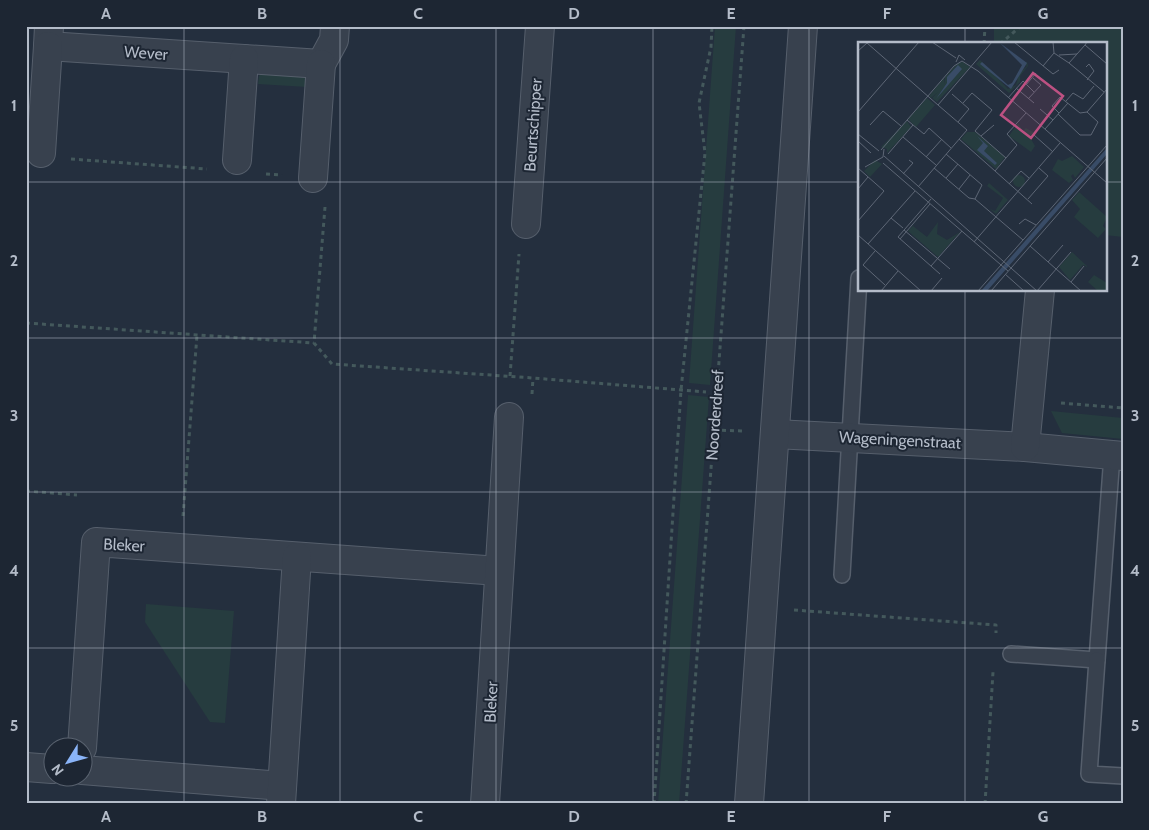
<svg xmlns="http://www.w3.org/2000/svg" width="1149" height="830" viewBox="0 0 1149 830" font-family="Cabin,sans-serif">
<style>
.green{fill:#263c3f}
.lines{fill:none;stroke-linecap:round;stroke-linejoin:round}
.service-casing{stroke:#565f6c;stroke-width:18}
.minor-casing{stroke:#565f6c;stroke-width:30}
.tertiary-casing{stroke:#565f6c;stroke-width:30}
.path{stroke:#44595c;stroke-width:3;stroke-dasharray:4 4;stroke-linecap:butt}
.service{stroke:#38414e;stroke-width:15}
.minor{stroke:#38414e;stroke-width:28}
.tertiary{stroke:#38414e;stroke-width:28}
.grid{fill:none;stroke:#b4bcc9;stroke-width:1;stroke-opacity:0.55}
.labels{text-anchor:middle;dominant-baseline:central;stroke-width:4;stroke-linejoin:round;paint-order:stroke}
.street-label{font-size:16px;fill:#b4bcc9;stroke:#1d2633}
.inset-road{fill:none;stroke:#5e6776;stroke-width:1}
.view{fill:#bd5182;fill-opacity:0.15;stroke:#bd5182;stroke-width:2.5}
.inset-edge{fill:none;stroke:#b4bcc9;stroke-width:2.5}
.neatline{fill:none;stroke:#b4bcc9;stroke-width:2}
.grid-label{font-size:16px;text-anchor:middle;font-weight:bold;fill:#b4bcc9}
</style>
<rect width="100%" height="100%" fill="#242f3e"/>
<!-- green -->
<g class="green">
<polygon points="715,26 736,26 710,385 689,383"/>
<polygon points="994,26 1123,26 1123,237 1105,235 1105,44 994,44"/>
<polygon points="262,73 304,74 308,78 307,87 258,84 259,76"/>
<polygon points="688,395 709,397 679,804 658,804"/>
<polygon points="1051,411 1123,418 1123,439 1062,433"/>
<polygon points="146,604 234,611 225,723 210,722 145,622"/>
</g>
<g class="lines">
<defs>
<g id="service">
<polyline points="842,575 859,278"/>
<polyline points="1011,654 1097,660 1112,455"/>
<polyline points="1097,660 1089,774 1123,776"/>
</g>
<g id="minor">
<polyline points="49,26 48,46 321,64 334,40 335,26"/>
<polyline points="41,153 48,46"/>
<polyline points="237,160 244,59"/>
<polyline points="313,178 321,64"/>
<polyline points="526,224 540,26"/>
<polyline points="775,434 1025,447 1123,456"/>
<polyline points="1025,447 1040,290"/>
<polyline points="82,748 96,542 499,571"/>
<polyline points="26,767 52,769"/>
<polyline points="82,770 282,786"/>
<polyline points="281,804 297,557"/>
<polyline points="485,804 509,417"/>
</g>
<polyline id="tertiary" points="749,804 803,26"/>
</defs>
<!-- service casing -->
<use href="#service" class="service-casing"/>
<!-- minor casing -->
<use href="#minor" class="minor-casing"/>
<!-- tertiary casing -->
<use href="#tertiary" class="tertiary-casing"/>
<!-- path -->
<g class="path">
<polyline points="984,44 985,26"/>
<polyline points="1000,44 1021,26"/>
<polyline points="71,159 207,169"/>
<polyline points="266,174 282,175"/>
<polyline points="325,207 314,343 332,364 533,378 706,392"/>
<polyline points="26,323 314,343"/>
<polyline points="510,376 519,254"/>
<polyline points="532,394 533,378"/>
<polyline points="1061,403 1123,408"/>
<polyline points="714,430 742,431"/>
<polyline points="26,491 77,495"/>
<polyline points="183,516 197,335"/>
<polyline points="794,610 996,625 996,633"/>
<polyline points="654,804 681,390 705,153 699,103 711,47 712,26"/>
<polyline points="686,804 744,26"/>
<polyline points="985,804 993,672"/>
</g>
<!-- service -->
<use href="#service" class="service"/>
<!-- minor -->
<use href="#minor" class="minor"/>
<!-- tertiary -->
<use href="#tertiary" class="tertiary"/>
</g>
<!-- grid -->
<path class="grid" d="M184,26V804M340,26V804M496,26V804M653,26V804M809,26V804M965,26V44M26,182H859M1105,182H1123M965,290V804M26,338H1123M26,492H1123M26,648H1123"/>
<g class="labels">
<!-- street labels -->
<g class="street-label">
<text transform="translate(146 53) rotate(4)">Wever</text>
<text transform="translate(533 125) rotate(-86)">Beurtschipper</text>
<text transform="translate(715 415) rotate(-86)">Noorderdreef</text>
<text transform="translate(900 440) rotate(3)">Wageningenstraat</text>
<text transform="translate(124 545) rotate(3)">Bleker</text>
<text transform="translate(491 702) rotate(-87)">Bleker</text>
</g>
</g>
<!-- overview -->
<g transform="translate(858 42)">
<rect width="249" height="249" fill="#242f3e"/>
<path d="M122,18L150,47L158,43L161,32L169,24L164,20H169L170,24L162,34V40L151,51L118,22ZM105,20L112,25L79,60L74,56L80,50L73,56L71,54L86,36L87,42V35L100,21ZM69,56L77,63L58,85L50,77ZM49,79L53,85L29,111V107L23,105ZM160,81L165,89L168,86L177,91L173,97L177,104L173,110L151,94ZM109,90H117L147,115L138,127L103,97ZM214,114L226,125L217,136L215,132L213,134L215,138L211,141L194,128L200,117L204,119ZM17,118L24,122L12,135L6,129ZM155 139a6 6 0 1 1 12 0a6 6 0 1 1-12 0ZM131,141L150,158L138,172L132,167L137,169L145,156L129,144ZM221,150L249,175L245,184L248,187L240,196L216,175L222,167L214,158ZM60,178L55,184L69,195L80,180L79,192L89,198L102,190L80,215L50,189ZM214,210L230,225L225,223L212,238L201,225ZM236,233L249,241V249H240L230,240Z" fill="#263c3f"/>
<path d="M142,1L169,21L153,47L122,22L124,20L150,43L154,41L164,23ZM100,23L104,27L78,57L89,41V35ZM119,94L130,104L126,109L139,121L137,123L119,108L125,101ZM249,106V112L150,225L129,249H123Z" fill="#394c67"/>
<path class="inset-road" d="M74,0L98,16M156,0L195,32L201,28M229,0L227,3L249,22M0,9L9,1L80,63L134,0M196,11L211,21L227,3M201,13L219,12M104,19L120,29L249,141M98,20L101,13L107,18M211,21L246,50M185,24L196,11L195,0M228,25L231,22L236,29L229,38M168,43L178,31M158,46L176,61M94,52L111,67L100,80M150,56L165,39L176,50M170,57L183,43L175,36M208,59L215,51L225,57L236,44M105,61L114,51L134,68L117,89M80,63L109,88M182,67L195,78M0,70L61,0M201,71L194,64L202,55L222,71L229,70L249,47M200,72L222,93H233L240,80L229,70M49,78L66,92L71,86L93,106M12,83L25,69L43,84M187,87L210,61M0,92L21,109M176,93L195,110M123,94L136,83M45,95L78,123M101,97L137,129L148,116L117,89M0,99L13,111M23,108L96,24L104,19M30,112L55,83M88,112L124,143L117,157M26,114L179,249M68,115L84,97M148,116L159,103L149,92L168,71M25,121L150,229M7,125L25,115L26,107M0,126L26,149L0,179M76,126L111,156L117,157M137,129L174,162M45,132L55,121L51,118M88,136L100,122M151,142L163,129L171,136M60,145L109,88M0,147L10,135M101,147L112,133M73,157L40,195L82,232M117,157L165,198M170,157L190,134L181,126M33,176L45,186M161,182L167,177L178,183M46,188L92,227M0,193L63,249M42,197L72,162M116,200L202,101M10,202L57,149M172,204L223,249M17,209L5,223L27,243M190,220L205,203M73,224L104,189M147,232L166,249M213,240L226,224M23,249L40,229M73,249L84,236M120,249L249,103M133,249L249,116M179,249L213,210"/>
<path class="view" d="M175,31L205,54L173,96L143,73Z"/>
<rect width="249" height="249" class="inset-edge"/>
</g>
<!-- border -->
<rect width="1149" height="830" fill="none" stroke="#1d2633" stroke-width="55"/>
<!-- north arrow -->
<g transform="translate(68 762) rotate(233)"><circle r="24" fill="#1d2633" stroke="#59626f"/>
<path d="M0-4L9 19L0 12L-9 19Z" fill="#8ab4f8"/>
<text y="-8" font-size="14" font-weight="bold" text-anchor="middle" fill="#b4bcc9">N</text>
</g>
<rect x="28" y="28" width="1094" height="774" class="neatline"/>
<g class="grid-label">
<text x="106" y="19">A</text>
<text x="262" y="19">B</text>
<text x="418" y="19">C</text>
<text x="574" y="19">D</text>
<text x="731" y="19">E</text>
<text x="887" y="19">F</text>
<text x="1043" y="19">G</text>
<text x="14" y="111">1</text>
<text x="1135" y="111">1</text>
<text x="14" y="266">2</text>
<text x="1135" y="266">2</text>
<text x="14" y="421">3</text>
<text x="1135" y="421">3</text>
<text x="14" y="576">4</text>
<text x="1135" y="576">4</text>
<text x="14" y="731">5</text>
<text x="1135" y="731">5</text>
<text x="106" y="822">A</text>
<text x="262" y="822">B</text>
<text x="418" y="822">C</text>
<text x="574" y="822">D</text>
<text x="731" y="822">E</text>
<text x="887" y="822">F</text>
<text x="1043" y="822">G</text>
</g>
</svg>
